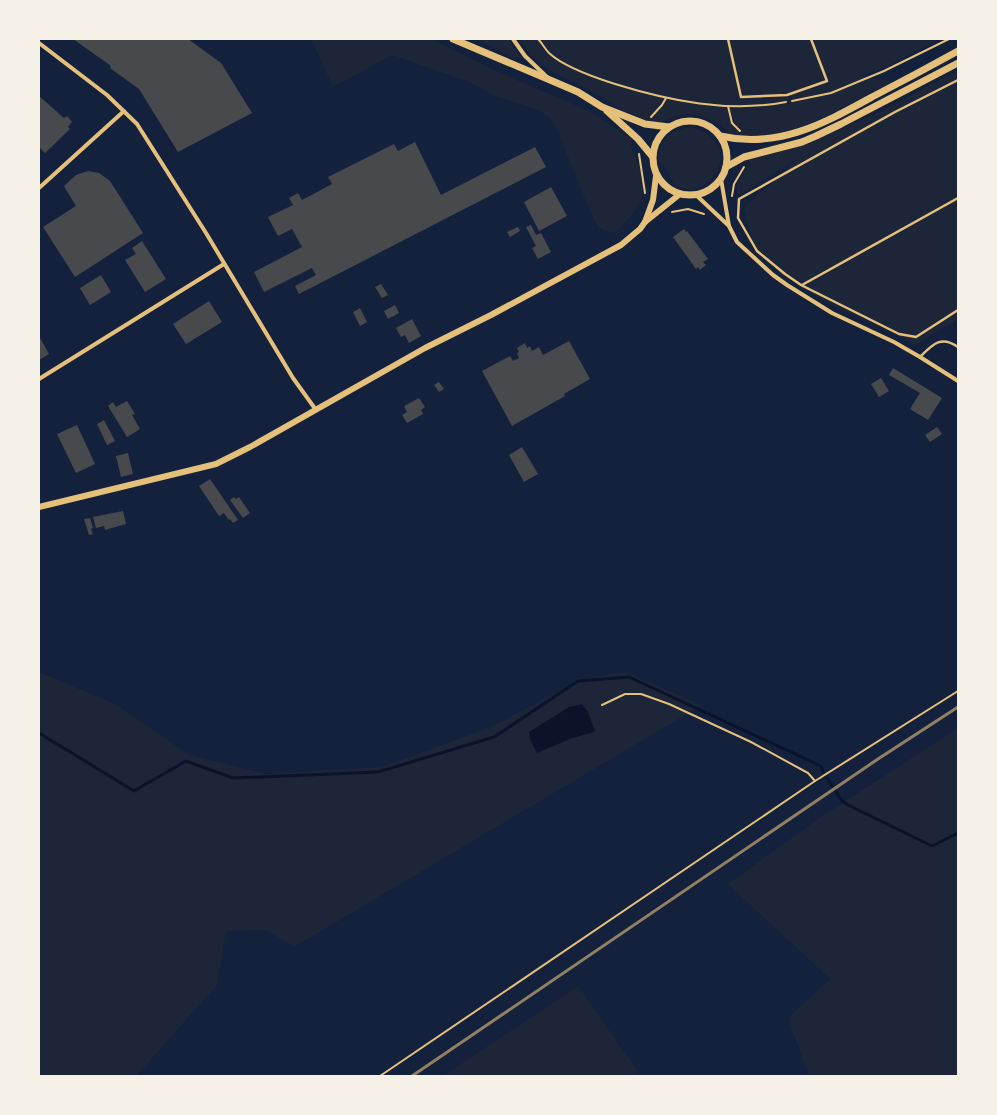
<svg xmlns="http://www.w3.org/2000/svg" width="997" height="1115" viewBox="0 0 997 1115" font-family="Overpass,sans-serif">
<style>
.green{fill:#1d2539}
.water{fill:#0b132b}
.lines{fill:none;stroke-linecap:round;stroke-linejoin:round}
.stream{stroke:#0b132b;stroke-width:3}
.building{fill:#48494c}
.path{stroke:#e5c07b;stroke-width:2}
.service{stroke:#e5c07b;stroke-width:2.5}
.minor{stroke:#e5c07b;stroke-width:4}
.tertiary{stroke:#e5c07b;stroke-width:6}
.secondary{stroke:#e5c07b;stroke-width:7}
.rail{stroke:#918062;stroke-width:3}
</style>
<rect width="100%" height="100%" fill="#14213d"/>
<!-- green -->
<g class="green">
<path d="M311,39H431L496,71L591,112L632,139L630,144C638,162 649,190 637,208C631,217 622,226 614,233L603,230L596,223L585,199L554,122L541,111L495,96L467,81L392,55L333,87Z"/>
<polygon points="476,39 508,39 521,57 513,58"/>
<polygon points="519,39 939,39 887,67 861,76 893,82 808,125 781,133 751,136 730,134 719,124 702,116 688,114 653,123 624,111 586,88 554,73 531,56"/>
<polygon points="958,70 958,319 915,345 896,334 831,305 783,275 756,253 744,208 800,157 738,196 736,186 748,167 750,159 809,144 892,106"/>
<path d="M689,127C716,132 732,157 711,179C706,185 699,189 692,189C686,190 680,188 674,186C673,179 663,163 658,160C660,140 670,131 689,127Z"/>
<polygon points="39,672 117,705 189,755 266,774 382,767 491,727 580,680 625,672 702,705 294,947 266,930 226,931 217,985 136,1076 39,1076"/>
<polygon points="958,728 958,1076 809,1076 788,1018 830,979 728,884 824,815"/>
<polygon points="578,986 641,1076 443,1076"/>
</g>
<!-- water -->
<polygon class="water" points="582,704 588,712 595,731 591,733 572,738 537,753 530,739 529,732 569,707"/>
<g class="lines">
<!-- stream -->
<g class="stream">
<polyline points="39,733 134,791 186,761 233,778 378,772 494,737 578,681 629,677 821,766 823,772"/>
<polyline points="827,778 842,801 850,806 932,846 958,833"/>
</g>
</g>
<!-- building -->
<g class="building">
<polygon points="73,39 188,39 221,63 252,113 178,152 139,89 110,68 111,66"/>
<polygon points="39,96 64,118 67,116 72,122 68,127 70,129 45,153 39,147"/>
<polygon points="415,142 441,195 535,147 546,167 299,294 295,286 316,275 312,268 264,292 254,272 302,247 292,229 278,236 268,217 293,205 289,198 298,193 302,200 332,184 328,177 394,144 398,151"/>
<polygon points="88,171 99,173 110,181 143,233 75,277 43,227 76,206 64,186 76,175"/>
<polygon points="551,187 567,216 539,231 524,202"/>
<polygon points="531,225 536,235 541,233 551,252 538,259 532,248 536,246 526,227"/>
<polygon points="518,227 520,231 510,237 507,232"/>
<polygon points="684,229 686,232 687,231 708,259 703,262 706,265 700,270 698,267 696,269 673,237"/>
<polygon points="142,241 166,279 145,292 125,260 136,254 132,248"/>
<polygon points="101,275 111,292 90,305 80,288"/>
<polygon points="381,284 388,295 382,298 375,287"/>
<polygon points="209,301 222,322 186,344 173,324"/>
<polygon points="395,305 399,313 388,319 384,311"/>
<polygon points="360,308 367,322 360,326 353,312"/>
<polygon points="412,319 421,336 409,343 405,335 401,337 396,328"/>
<polygon points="39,336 49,354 39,360"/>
<polygon points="569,341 590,379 564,394 565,396 512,426 482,371 510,356 513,361 519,358 517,353 519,352 517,348 525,343 527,348 530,346 532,351 539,347 543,355"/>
<polygon points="893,368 942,398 928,420 910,409 920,393 889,375"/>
<polygon points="881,378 889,391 879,397 871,384"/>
<polygon points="439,382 444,389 439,392 434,385"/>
<polygon points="419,398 425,407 421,410 423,414 407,423 402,415 407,412 404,406"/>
<polygon points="127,401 135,414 132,415 140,429 127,437 108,406 113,402 116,407"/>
<polygon points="104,420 115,441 107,445 97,424"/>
<polygon points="77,425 95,464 76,473 57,434"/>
<polygon points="937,427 942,434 930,442 925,435"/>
<polygon points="522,447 538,474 524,482 509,455"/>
<polygon points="128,453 133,474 121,477 116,456"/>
<polygon points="210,479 238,520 233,523 230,519 229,520 224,513 219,516 199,486"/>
<polygon points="234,497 236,499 239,497 250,513 243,518 230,500"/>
<polygon points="123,511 126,524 105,530 104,526 96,528 93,517"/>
<polygon points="90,518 93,528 91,529 93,534 89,535 84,519"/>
</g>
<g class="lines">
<!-- path -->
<g class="path">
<path d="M538,39C542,43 545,49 549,53C564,67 596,78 615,84C670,101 728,113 786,102"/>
<polyline points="792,101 831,93 884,71 949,39"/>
<polyline points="728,106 732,123 740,131"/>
<polyline points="651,117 662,105 666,98"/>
<polyline points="639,154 645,193"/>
<polyline points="732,196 734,184 744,167"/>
<polyline points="672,212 688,209 704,214"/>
<polyline points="602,705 625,694 641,694 669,704 751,742 808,773 815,781"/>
<polyline points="380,1076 815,781 958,691"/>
</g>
<!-- service -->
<g class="service">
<polyline points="728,39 741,97 787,95 827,81 811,39"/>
<polyline points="958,80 895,112 739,199 738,218 757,251 785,274 801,285 899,334 916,337 958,310"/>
<polyline points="802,285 958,198"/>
<path d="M920,357C933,344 941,335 958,347"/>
</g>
<!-- minor -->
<g class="minor">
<polyline points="513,39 525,56 547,77"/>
<polyline points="39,43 107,95 137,124 206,233 293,378 316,410"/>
<polyline points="721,179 729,226"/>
<polyline points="39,188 124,111"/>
<polyline points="696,195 729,226 737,242 773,275 787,285 832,313 894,342 920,357 958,381"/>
<polyline points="39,379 224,264"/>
</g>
<!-- tertiary -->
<g class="tertiary">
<polyline points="645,222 653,200 656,176"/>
<polyline points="39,507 216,464 250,447 425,348 491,315 621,245 640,229 645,222 680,194"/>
</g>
<!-- secondary -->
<g class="secondary">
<polyline points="453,39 550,80 578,92 602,107 645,124 669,127"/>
<polyline points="607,111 638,139 652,156"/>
<circle cx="690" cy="158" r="37"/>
<path d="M720,136C778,149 823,124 872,97C901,82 929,67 958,51"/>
<polyline points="726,167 744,157 802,142 816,136 841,124 958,63"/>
</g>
<!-- rail -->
<polyline class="rail" points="412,1076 878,759 958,707"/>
</g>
<!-- border -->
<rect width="997" height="1115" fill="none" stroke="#f6f1e7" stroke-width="80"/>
</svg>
